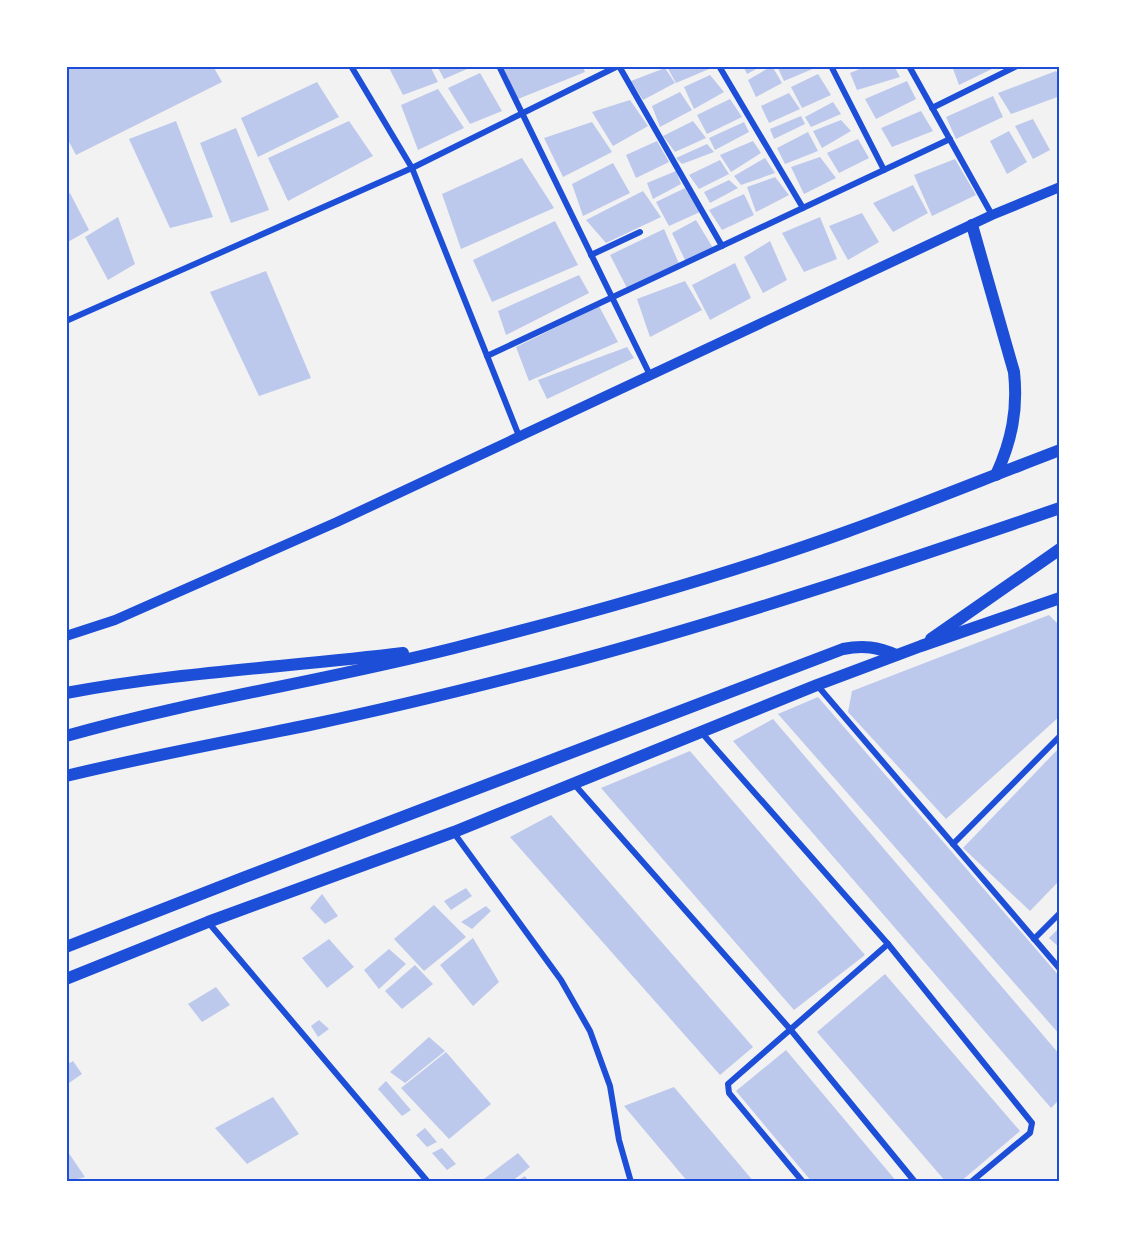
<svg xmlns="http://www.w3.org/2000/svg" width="1126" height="1248" viewBox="0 0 1126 1248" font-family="'Exo 2',sans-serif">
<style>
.building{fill:#bdc9ec}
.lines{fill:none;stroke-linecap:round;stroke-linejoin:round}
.minor{stroke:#1d4ed8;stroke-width:6}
.tertiary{stroke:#1d4ed8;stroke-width:10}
.secondary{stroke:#1d4ed8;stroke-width:12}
.neatline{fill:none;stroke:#1d4ed8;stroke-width:2}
</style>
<rect width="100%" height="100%" fill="#f2f2f2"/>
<!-- building -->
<g class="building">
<polygon points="66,66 213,66 222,82 76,155 66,136"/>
<polygon points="388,66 430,66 438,82 403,95"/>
<polygon points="437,66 474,66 444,79"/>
<polygon points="501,66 582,66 585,72 518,99"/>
<polygon points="670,66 707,66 709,69 676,83 667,67"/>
<polygon points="743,66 762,66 747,74"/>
<polygon points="772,66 782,83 756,97 748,80"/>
<polygon points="777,66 814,66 815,68 784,81"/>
<polygon points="867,66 894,66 900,77 857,90 850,73"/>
<polygon points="952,66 998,66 959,85"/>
<polygon points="665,68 675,83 643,100 631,81"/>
<polygon points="1056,71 1060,78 1060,96 1011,114 998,93"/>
<polygon points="480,73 502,111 470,124 448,88"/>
<polygon points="818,74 831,95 802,108 791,87"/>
<polygon points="710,75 724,92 694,109 684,87"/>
<polygon points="907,81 916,99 876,119 865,99"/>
<polygon points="317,82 339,117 258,157 241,118"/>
<polygon points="438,89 464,128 418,150 401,105"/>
<polygon points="680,92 692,110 660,127 652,106"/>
<polygon points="789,93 800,109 769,123 761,106"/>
<polygon points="993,96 1003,117 956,139 946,117"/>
<polygon points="730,99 742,117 707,134 697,115"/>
<polygon points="630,100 648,126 613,146 592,112"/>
<polygon points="833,102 841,114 811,127 805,117"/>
<polygon points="921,111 933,131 892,147 881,128"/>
<polygon points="801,116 805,124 774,139 770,129"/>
<polygon points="1033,119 1050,150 1033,159 1015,126"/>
<polygon points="841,120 851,131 822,148 813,131"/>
<polygon points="176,121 213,217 170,228 129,139"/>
<polygon points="349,121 373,156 288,201 268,158"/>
<polygon points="693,121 706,138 675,152 663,136"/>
<polygon points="592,122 612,152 563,177 544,138"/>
<polygon points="744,122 749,132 715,150 709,138"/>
<polygon points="236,128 269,210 231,223 200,143"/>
<polygon points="1009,131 1027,162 1007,174 990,141"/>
<polygon points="808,132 818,151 785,164 777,148"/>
<polygon points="858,139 869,158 839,173 827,153"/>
<polygon points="657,141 669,162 636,178 626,155"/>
<polygon points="753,141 761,153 731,172 720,155"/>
<polygon points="707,144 714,152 682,164 676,158"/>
<polygon points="820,157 836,178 804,194 791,167"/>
<polygon points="522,158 554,208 461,249 442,194"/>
<polygon points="765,158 775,173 741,185 734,176"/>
<polygon points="955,159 976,195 932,216 914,175"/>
<polygon points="720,160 729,174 699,189 689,175"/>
<polygon points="613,163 630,193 583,216 572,184"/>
<polygon points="676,171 681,184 653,199 647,183"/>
<polygon points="775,177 789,195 756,212 747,187"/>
<polygon points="729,180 738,188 710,203 704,192"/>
<polygon points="913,185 928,213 893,232 873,203"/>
<polygon points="685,188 700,212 669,226 656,202"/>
<polygon points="643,191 661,217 606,243 586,220"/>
<polygon points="70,193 89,230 66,243 66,195"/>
<polygon points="744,194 754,215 722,230 709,210"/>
<polygon points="862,213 879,242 848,260 829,226"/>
<polygon points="118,217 135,264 108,280 85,237"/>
<polygon points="820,217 837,259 804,272 782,233"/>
<polygon points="696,220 713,248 686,262 672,233"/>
<polygon points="555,221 578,265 492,302 473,260"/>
<polygon points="664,229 680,266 627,288 610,255"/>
<polygon points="770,241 787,280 763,293 744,257"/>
<polygon points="735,263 751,298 710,320 692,285"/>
<polygon points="266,271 311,378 259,396 210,292"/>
<polygon points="579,275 589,293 506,335 498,311"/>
<polygon points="685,281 702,310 650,337 637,299"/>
<polygon points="599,306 618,342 529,381 516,347"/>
<polygon points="627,347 634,358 547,399 538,380"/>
<polygon points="1049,615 1060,626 1060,716 946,819 848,712 852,691"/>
<polygon points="818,697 1060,977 1060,1035 778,714"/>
<polygon points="773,719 1060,1055 1060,1099 1051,1108 733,741"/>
<polygon points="1060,747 1060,880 1030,911 963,848"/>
<polygon points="690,751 865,955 794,1010 601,788"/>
<polygon points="551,815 753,1047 720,1075 510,837"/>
<polygon points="466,888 472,896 451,910 444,901"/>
<polygon points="322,894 338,916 325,924 310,908"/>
<polygon points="434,905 466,937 424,971 394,939"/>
<polygon points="486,906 491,911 472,929 461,922"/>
<polygon points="1060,927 1060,948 1049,938"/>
<polygon points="473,938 499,982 473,1006 440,965"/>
<polygon points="329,939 354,967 327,988 302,958"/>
<polygon points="389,949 406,964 379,989 364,970"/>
<polygon points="415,965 433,984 402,1009 385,991"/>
<polygon points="885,974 1020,1131 960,1182 946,1182 817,1032"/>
<polygon points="216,987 230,1005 202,1022 188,1004"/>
<polygon points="319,1020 329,1029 318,1037 311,1026"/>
<polygon points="429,1037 445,1051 405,1083 390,1072"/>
<polygon points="786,1050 897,1182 812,1182 736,1091"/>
<polygon points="446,1052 491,1104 449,1139 401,1088"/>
<polygon points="73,1061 82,1074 66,1085 66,1065"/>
<polygon points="386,1081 411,1110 402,1116 378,1089"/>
<polygon points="674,1087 754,1182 688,1182 624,1106"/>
<polygon points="273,1097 299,1134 247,1164 215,1128"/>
<polygon points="425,1128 437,1142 427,1147 416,1135"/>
<polygon points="442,1148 456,1164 447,1170 432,1153"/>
<polygon points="66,1149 85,1177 66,1182"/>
<polygon points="518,1153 530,1167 511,1182 480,1182"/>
<polygon points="525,1176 529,1182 515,1182"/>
</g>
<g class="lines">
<!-- minor -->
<g class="minor">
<polyline points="351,66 412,168 519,436"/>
<polyline points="499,66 650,375"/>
<polyline points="619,66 722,246"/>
<polyline points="719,66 803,208"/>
<polyline points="831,66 884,170"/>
<polyline points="909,66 992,215"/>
<polyline points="932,108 1017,66"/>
<polyline points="591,255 640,232"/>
<polyline points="66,321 412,168 618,66"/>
<polyline points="487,356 950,139"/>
<polyline points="817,685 1060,969"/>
<polyline points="701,732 888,944 1032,1123 1030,1133 971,1182"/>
<polyline points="574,784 790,1029 915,1182"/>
<polyline points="454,833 561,980 590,1031 610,1086 619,1140 631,1182"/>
<polyline points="953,844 1060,736"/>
<polyline points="208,922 428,1182"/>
<polyline points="1034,939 1060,913"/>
<polyline points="803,1182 729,1093 728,1084 888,944"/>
</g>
<!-- tertiary -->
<polyline class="tertiary" points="66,636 115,620 337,522 992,215 1060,187"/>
<!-- secondary -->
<g class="secondary">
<path d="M972,225L1014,372C1018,409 1012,440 996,475"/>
<polyline points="931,639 1060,549"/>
<path d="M66,693C177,672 290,667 403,653"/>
<path d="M66,736C196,699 331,680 462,646C591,613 721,577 846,532C918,506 989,477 1060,450"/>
<path d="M66,776C148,756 231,741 314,724C395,707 476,687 556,666C727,621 893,565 1060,508"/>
<path d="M66,947L245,877L843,649C863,645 878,647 896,655"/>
<polyline points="66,979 208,922 454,832 817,685 921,646 1060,598"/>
</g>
</g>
<!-- border -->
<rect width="1126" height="1248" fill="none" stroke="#ffffff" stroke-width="135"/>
<rect x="68" y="68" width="990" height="1112" class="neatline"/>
</svg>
